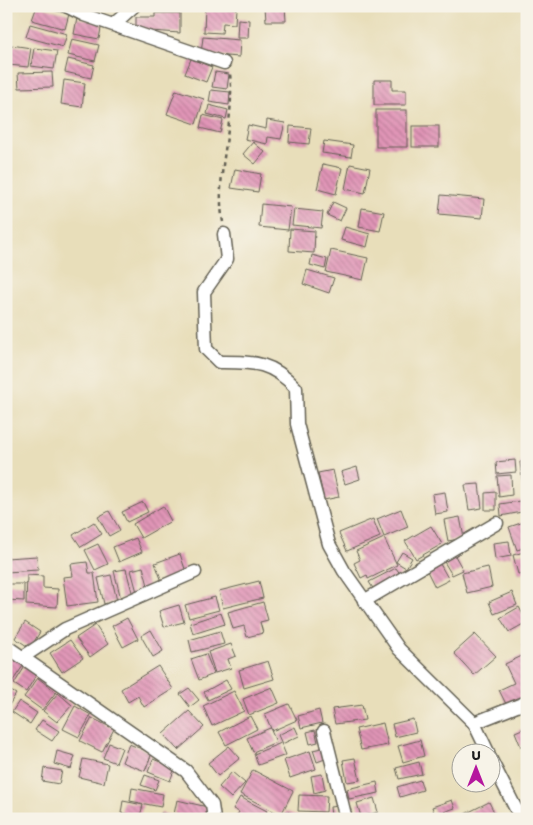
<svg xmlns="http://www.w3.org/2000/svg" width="533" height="825" viewBox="0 0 533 825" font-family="'Shantell Sans',sans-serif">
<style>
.building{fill:url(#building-back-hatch)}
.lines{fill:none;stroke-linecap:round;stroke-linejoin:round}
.street-casing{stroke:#636053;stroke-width:15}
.path{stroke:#636053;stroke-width:2.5;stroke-dasharray:4 4;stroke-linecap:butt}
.street{stroke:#fff;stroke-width:12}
</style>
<defs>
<pattern id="building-back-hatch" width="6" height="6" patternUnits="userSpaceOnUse" patternTransform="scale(1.25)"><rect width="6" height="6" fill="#e195b7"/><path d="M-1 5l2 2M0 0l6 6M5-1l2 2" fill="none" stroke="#b67994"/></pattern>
</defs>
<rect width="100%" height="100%" fill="#f7f3e8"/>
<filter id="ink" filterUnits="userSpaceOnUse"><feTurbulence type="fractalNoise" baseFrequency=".02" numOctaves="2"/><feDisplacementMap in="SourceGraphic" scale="10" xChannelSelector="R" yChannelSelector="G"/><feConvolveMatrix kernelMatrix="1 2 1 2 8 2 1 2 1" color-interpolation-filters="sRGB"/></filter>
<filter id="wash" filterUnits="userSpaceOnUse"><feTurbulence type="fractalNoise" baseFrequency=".0096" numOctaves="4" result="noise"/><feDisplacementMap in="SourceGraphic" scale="20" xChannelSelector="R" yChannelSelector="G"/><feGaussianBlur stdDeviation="1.12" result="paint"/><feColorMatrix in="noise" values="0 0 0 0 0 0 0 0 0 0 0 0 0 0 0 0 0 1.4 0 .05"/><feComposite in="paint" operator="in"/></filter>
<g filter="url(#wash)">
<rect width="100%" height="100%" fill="#e8deba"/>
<g id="blocks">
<!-- building -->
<g class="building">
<polygon points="37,6 69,14 65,29 32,20"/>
<polygon points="79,6 97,6 88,15"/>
<polygon points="265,6 285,6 286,21 266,21"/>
<polygon points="205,7 236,8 235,24 223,23 222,33 204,32"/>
<polygon points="155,13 180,13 180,33 136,30 136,17 155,17"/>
<polygon points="77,18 102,23 99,39 74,34"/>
<polygon points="238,19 249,20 248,38 237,38"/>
<polygon points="30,24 67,34 63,47 26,37"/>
<polygon points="203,37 240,40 239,57 201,54"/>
<polygon points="72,39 99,45 95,61 68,55"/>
<polygon points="11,45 31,48 28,67 9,65"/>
<polygon points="34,48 57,51 54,69 31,66"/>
<polygon points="68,59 94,65 91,78 65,72"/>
<polygon points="191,59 212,67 206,82 185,74"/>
<polygon points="52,72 53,87 19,88 18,73"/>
<polygon points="215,72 229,74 227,89 212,87"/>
<polygon points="64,80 85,83 82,107 61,104"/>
<polygon points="374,80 392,80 392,90 406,90 406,105 374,105"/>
<polygon points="176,90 204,99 196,124 167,114"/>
<polygon points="211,90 230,92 229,105 209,102"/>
<polygon points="209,105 228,110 226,119 207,114"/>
<rect x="376" y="110" width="31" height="37"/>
<polygon points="203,115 223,120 220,133 200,128"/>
<polygon points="267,120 285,123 281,139 268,137 267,144 245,139 248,125 266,129"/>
<polygon points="290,126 311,128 309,144 289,142"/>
<rect x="412" y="126" width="27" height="21"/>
<polygon points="324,141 353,145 351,157 322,153"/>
<polygon points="253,142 265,152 255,164 243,154"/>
<polygon points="323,164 342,168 336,194 317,189"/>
<polygon points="350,164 370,168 365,193 345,189"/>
<polygon points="235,169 261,174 258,192 231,188"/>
<polygon points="441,195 484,199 482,218 439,214"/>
<polygon points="333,202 346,208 340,221 327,215"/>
<polygon points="261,204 291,207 288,230 259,227"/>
<polygon points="362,208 384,212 380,231 359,227"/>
<polygon points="294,209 323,212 321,228 292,225"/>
<polygon points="345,227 370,234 367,247 341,240"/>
<polygon points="290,229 315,231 314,253 289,251"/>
<polygon points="331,250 368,258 363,280 326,272"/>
<polygon points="312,255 327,259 325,269 310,265"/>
<polygon points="307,270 334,278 329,293 303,284"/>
<polygon points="515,460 516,472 497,474 496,462"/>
<polygon points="527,461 527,486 523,486 520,462"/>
<polygon points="357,467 360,479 345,484 341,472"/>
<polygon points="333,470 339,497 324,500 318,473"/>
<polygon points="511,475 512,495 499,497 497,476"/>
<polygon points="479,484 482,508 469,510 465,485"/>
<polygon points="445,492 448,512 435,514 432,494"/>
<polygon points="496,492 496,510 485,510 485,493"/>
<polygon points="527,500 527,511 501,516 500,504"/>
<polygon points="143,502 148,512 127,522 122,512"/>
<polygon points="163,506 171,521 141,538 133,524"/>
<polygon points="401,509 408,527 384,537 377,519"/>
<polygon points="109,511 120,530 109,536 98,517"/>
<polygon points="460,517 464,538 448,541 444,520"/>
<polygon points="373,519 380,537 347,551 339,533"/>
<polygon points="527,521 527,547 517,550 509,527"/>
<polygon points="94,522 102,534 81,547 73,535"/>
<polygon points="431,526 442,544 416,559 405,541"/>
<polygon points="136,538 142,552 119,562 113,547"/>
<polygon points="384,538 397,565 368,579 367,575 361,578 354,563 360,560 356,551"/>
<polygon points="509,541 511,556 495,559 493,543"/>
<polygon points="98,544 108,564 95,570 85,550"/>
<polygon points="402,552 412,558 406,568 396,562"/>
<polygon points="524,552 527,572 518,574 513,555"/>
<polygon points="180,554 187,575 163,584 155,563"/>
<polygon points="454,554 463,570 452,575 443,560"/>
<polygon points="37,556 38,570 6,572 6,558"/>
<polygon points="87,562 89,573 94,573 98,602 67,606 63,577 73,576 71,564"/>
<polygon points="440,564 449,580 435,587 427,571"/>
<polygon points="143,567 149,589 137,592 131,570"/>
<polygon points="488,567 492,587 467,593 462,573"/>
<polygon points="396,568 401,575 374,590 369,582"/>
<polygon points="126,569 133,596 121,599 114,571"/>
<polygon points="27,575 43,576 43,588 58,589 57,607 26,605"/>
<polygon points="111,575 117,601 104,604 98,578"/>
<polygon points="259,581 263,598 223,608 219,591"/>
<polygon points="6,584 24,584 24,601 6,600"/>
<polygon points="512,592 517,605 494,614 489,602"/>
<polygon points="215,597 219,610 189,618 185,605"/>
<polygon points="263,602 268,620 260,622 263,633 247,637 244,626 233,629 228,612"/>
<polygon points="179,605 184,622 164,627 159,611"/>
<polygon points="519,607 527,622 509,632 500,618"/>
<polygon points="221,613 225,624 193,634 190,623"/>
<polygon points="127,618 138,639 123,647 112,626"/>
<polygon points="25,622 40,632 30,648 15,638"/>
<polygon points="95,625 108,644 90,657 76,638"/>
<polygon points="151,630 163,651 153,657 141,636"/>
<polygon points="220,631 224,644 192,652 189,640"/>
<polygon points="475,634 496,656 474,675 454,653"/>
<polygon points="70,640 83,658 62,672 50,653"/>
<polygon points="527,643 527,654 522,646"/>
<polygon points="231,644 236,656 228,659 231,668 215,673 208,652"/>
<polygon points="6,651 25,663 10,685 6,683"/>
<polygon points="206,654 214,674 199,680 191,659"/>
<polygon points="524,655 527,660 527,700 508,708 499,690 514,683 505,664"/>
<polygon points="268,661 274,679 244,688 239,670"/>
<polygon points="26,665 38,672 26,692 14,684"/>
<polygon points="158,666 173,689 144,707 138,696 128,702 121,689"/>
<polygon points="38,678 56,692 42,710 24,697"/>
<polygon points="226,680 231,689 208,700 204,692"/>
<polygon points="272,687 279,703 249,715 243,699"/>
<polygon points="6,688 16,694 6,710"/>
<polygon points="189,688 199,700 190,707 180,694"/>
<polygon points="234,691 244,711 212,726 203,706"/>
<polygon points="58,693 72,705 57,722 43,711"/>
<polygon points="19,701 37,713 30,724 12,712"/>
<polygon points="289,704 297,720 272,731 265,714"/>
<polygon points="362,705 365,720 335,724 332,709"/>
<polygon points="75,706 91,715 79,737 63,729"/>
<polygon points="319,710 322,723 301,728 298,716"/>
<polygon points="189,711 204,727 178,750 163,734"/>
<polygon points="250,716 257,729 226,745 219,732"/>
<polygon points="92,718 114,729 102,752 80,741"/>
<polygon points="413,719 416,732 395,737 392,724"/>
<polygon points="42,720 59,731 52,741 35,730"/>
<polygon points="383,723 388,745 361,750 356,729"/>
<polygon points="295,727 299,736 282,744 278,735"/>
<polygon points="527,727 527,744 521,747 515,732"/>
<polygon points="270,728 276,742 253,752 247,738"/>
<polygon points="315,730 318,742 310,744 307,732"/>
<polygon points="420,740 424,756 403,762 398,746"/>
<polygon points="109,743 122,748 116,763 103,758"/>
<polygon points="281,743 286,755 258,765 254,754"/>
<polygon points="129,744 152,753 145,771 122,762"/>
<polygon points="229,746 240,758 218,776 208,763"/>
<polygon points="321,748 325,759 317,762 313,750"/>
<polygon points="57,751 75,756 71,769 54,764"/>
<polygon points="310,751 316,769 290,778 284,760"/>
<polygon points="355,758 360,780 347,782 343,760"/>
<polygon points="83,759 108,764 104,783 79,777"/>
<polygon points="153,759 175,768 170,781 148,772"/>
<polygon points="419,762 422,774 399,779 396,768"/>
<polygon points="44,768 62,771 59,784 42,781"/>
<polygon points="253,770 293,791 281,815 240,794"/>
<polygon points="232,772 245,783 231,798 219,787"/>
<polygon points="322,774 325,790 314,793 311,776"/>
<polygon points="145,775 159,780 155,790 141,785"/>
<polygon points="420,780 423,790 400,797 397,787"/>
<polygon points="377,782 379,793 349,799 347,789"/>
<polygon points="132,788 163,794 161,807 130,801"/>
<polygon points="299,795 327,796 326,812 298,811"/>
<polygon points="240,797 267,811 263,819 235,819 239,812 233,809"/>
<polygon points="374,798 378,812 361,817 357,803"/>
<polygon points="177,800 212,808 209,819 193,819 174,814"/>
<polygon points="452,800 455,808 435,815 432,807"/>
<polygon points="123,801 143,805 140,816 121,813"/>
<polygon points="489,802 497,818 467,819 465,814"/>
<polygon points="338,806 339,815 331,816 330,807"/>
<polygon points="286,811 303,819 283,819"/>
<polygon points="161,813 181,818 181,819 159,819"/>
<polygon points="458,814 459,819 444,819 444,818"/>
</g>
</g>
</g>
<g filter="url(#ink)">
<use href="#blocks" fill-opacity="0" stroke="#636053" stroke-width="1"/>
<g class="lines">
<defs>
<g id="street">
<polyline points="66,6 84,15 224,63"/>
<polyline points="114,24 134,6"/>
<path d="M224,234L227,259L204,292L206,349L219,362C254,362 271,361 296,388L297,424L329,544L344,571L399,649L474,723L488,752"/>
<polyline points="364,601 497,523"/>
<polyline points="6,646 186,771 212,805 214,819"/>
<polyline points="23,657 65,629 195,572"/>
<polyline points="474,723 527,702"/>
<polyline points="324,731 346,819"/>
<polyline points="490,758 521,819"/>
</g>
</defs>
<!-- street casing -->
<use href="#street" class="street-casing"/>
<!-- path -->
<path class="path" d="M223,222C214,173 236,123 230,74"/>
<!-- street -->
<use href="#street" class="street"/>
</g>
</g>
<!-- margin -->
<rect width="533" height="825" fill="none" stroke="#f7f3e8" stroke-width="25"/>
<!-- north arrow -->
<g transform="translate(476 768)"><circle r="24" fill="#f7f3e8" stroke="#9f9d96"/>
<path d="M0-4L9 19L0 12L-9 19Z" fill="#b5179e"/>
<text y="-8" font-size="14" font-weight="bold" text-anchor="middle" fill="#1c1c1c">U</text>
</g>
</svg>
